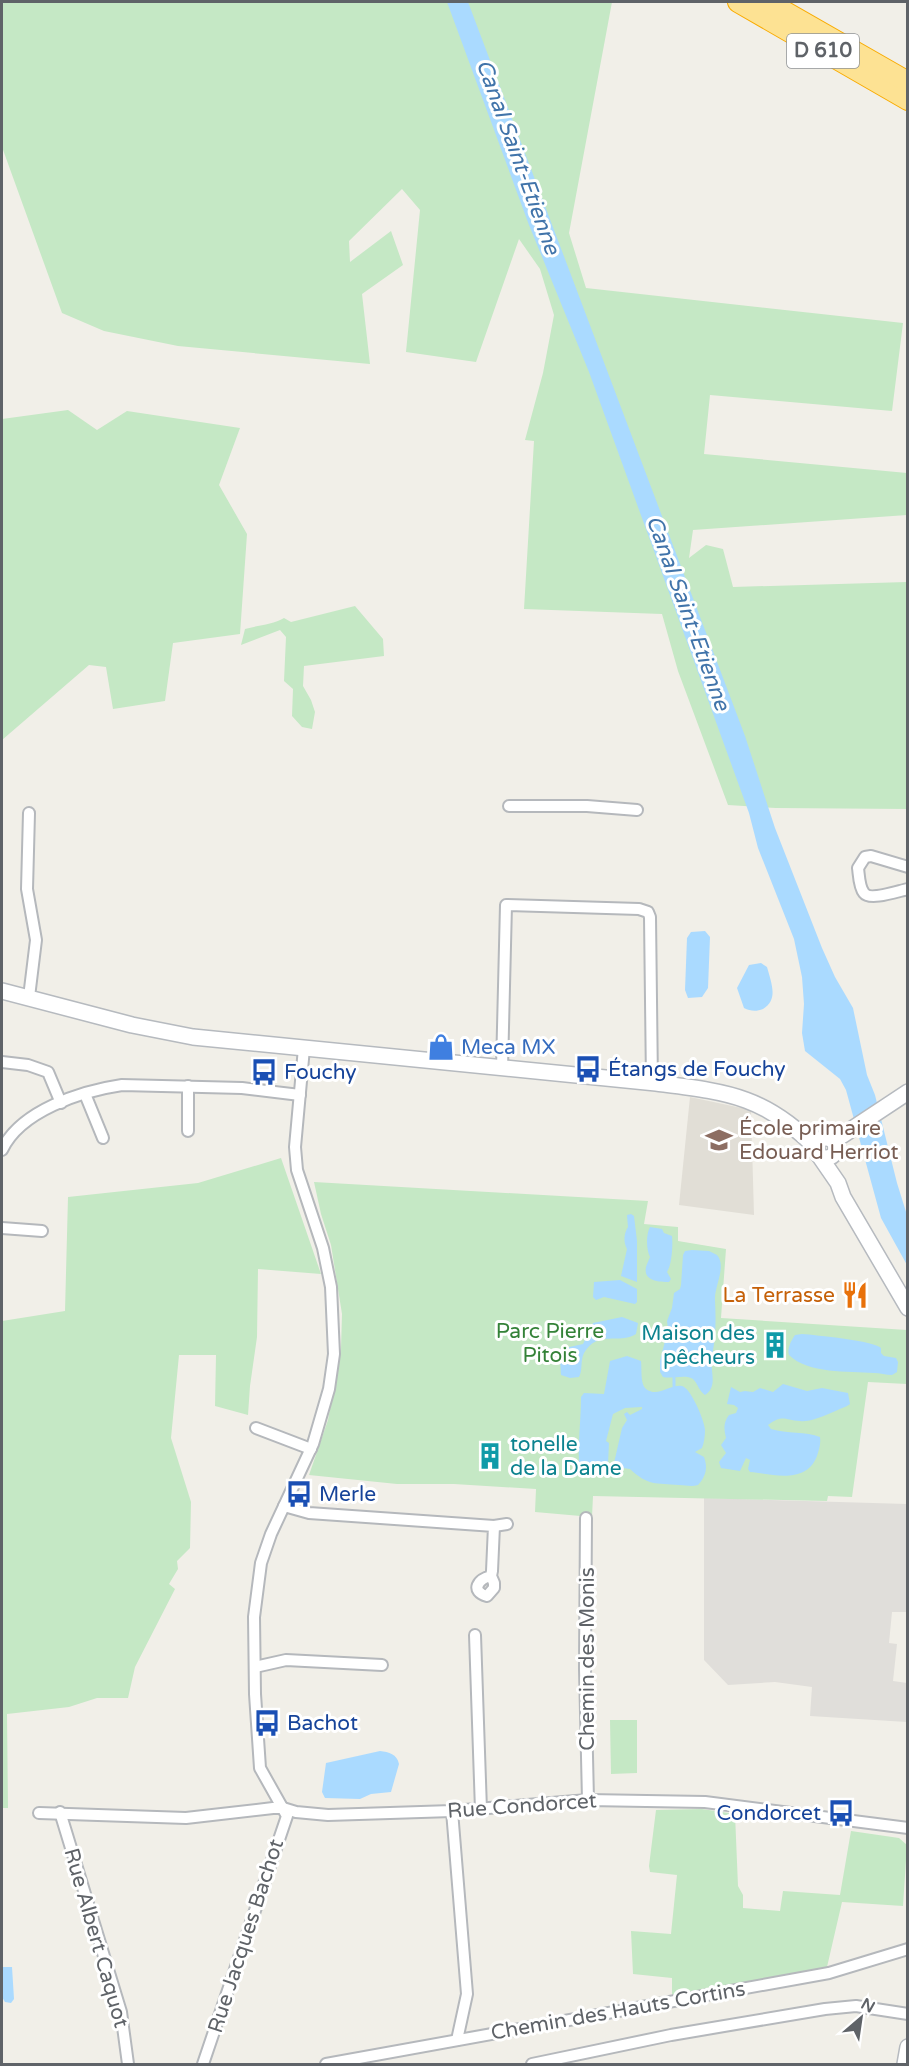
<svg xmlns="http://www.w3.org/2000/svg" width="909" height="2066" viewBox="0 0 909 2066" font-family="'Varela Round',sans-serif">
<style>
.industrial{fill:#e0deda}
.education{fill:#e1ded6}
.green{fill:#c5e8c5}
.water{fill:#aadaff}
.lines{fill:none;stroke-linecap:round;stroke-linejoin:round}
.stream{stroke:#aadaff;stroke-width:3}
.street-casing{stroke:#b5b8bc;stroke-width:14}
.secondary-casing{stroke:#b6babf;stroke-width:18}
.highway-casing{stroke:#f9ab00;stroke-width:22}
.street{stroke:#fff;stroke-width:10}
.secondary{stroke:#fff;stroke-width:15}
.highway{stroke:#fde293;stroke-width:20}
.labels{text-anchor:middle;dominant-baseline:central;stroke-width:6;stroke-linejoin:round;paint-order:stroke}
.shield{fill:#fff;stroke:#8f9295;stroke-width:1.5}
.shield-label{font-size:20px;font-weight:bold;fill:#5f6368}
.shop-label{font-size:21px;fill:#366cbe;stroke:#fff;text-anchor:start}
.transit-label{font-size:21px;fill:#164399;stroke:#fff;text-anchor:start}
.education-label{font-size:21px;fill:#785e54;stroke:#fff;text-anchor:start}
.food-label{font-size:21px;fill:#c56008;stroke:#fff;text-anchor:end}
.park-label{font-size:21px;fill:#348238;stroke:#fff}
.culture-label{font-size:21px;fill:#0d838f;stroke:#fff;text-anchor:end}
.street-label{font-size:21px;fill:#5f6368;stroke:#fff}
.water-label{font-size:22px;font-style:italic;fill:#4174aa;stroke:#fff}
</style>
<rect width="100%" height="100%" fill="#f1efe8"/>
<!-- industrial -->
<polygon class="industrial" points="704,1498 907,1504 907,1612 892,1612 889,1643 897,1644 893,1681 907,1683 907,1722 810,1716 812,1687 775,1682 728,1685 704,1660"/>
<!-- education -->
<polygon class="education" points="690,1097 751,1110 754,1215 679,1205"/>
<!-- green -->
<g class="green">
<polygon points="2,2 612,2 569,233 586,288 903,323 892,411 710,395 704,454 907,473 907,515 693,530 689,558 706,545 723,549 733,587 907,582 907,809 776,808 728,805 678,671 662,614 524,609 534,441 525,440 543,373 554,315 540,269 519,239 476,362 406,352 420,210 402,189 349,241 350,262 391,231 403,265 362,294 370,364 178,346 104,331 62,313 2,147"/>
<polygon points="68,410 97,430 127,411 240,428 219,485 247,534 240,634 173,643 165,701 113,709 106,667 89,665 2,740 2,419"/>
<path d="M355,606L383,639L384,656L304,666L303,686L311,700L315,712L312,729L302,727L292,716L293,689L284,681L286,637L280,630L241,645L245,629C258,625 273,625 284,618L291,622Z"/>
<polygon points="281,1158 321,1274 258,1269 257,1337 250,1386 248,1415 215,1406 216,1355 179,1355 171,1438 191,1502 190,1548 177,1561 178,1569 169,1584 175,1589 135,1667 128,1698 97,1698 69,1707 7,1714 8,1808 2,1808 2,1321 65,1311 68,1197 198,1183"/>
<polygon points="314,1182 648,1201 644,1224 678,1227 678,1241 726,1249 721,1318 907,1330 907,1384 868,1382 852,1497 828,1496 827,1501 593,1496 592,1517 535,1512 536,1489 454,1484 397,1484 309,1475 328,1420 341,1348 342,1314 331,1245 321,1214"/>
<polygon points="610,1720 637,1720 637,1773 611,1774"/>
<polygon points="702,1809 735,1814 738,1886 743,1895 743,1908 780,1911 783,1891 840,1895 851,1831 899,1838 907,1845 903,1906 842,1902 827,1967 672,1995 672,1978 633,1974 631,1931 671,1934 677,1875 650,1872 649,1866 656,1810"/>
</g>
<!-- water -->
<g class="water">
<polygon points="447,2 468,2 745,736 775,828 822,948 835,977 853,1008 867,1075 875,1095 897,1183 907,1215 907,1265 881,1218 846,1090 840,1079 805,1051 802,1033 804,1004 802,977 794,939 758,848 749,813 589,372 529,225"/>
<polygon points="705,931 710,937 708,988 702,997 688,998 685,990 687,938 691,932"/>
<path d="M761,963L767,967C771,982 779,1000 763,1009C756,1012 750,1011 744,1008L737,988L749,965Z"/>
<path d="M631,1214L634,1216L637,1241V1282L621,1276L627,1249C623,1242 624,1233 628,1227L627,1215Z"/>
<path d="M650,1227L662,1229L664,1233L672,1236C673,1244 672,1265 667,1272L671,1279L669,1282C659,1282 643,1281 646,1267C647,1263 649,1260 650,1257C646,1249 646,1234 650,1227Z"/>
<path d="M692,1250L709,1251L717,1255C727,1266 714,1287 715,1300C716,1319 716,1337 712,1356C709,1369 719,1386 705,1395C699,1391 698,1384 693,1379C686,1374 672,1379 663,1377L660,1372V1361L668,1329L667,1321L672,1308L674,1293L680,1289L681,1285L683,1255L685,1251Z"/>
<polygon points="620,1280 637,1289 637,1302 635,1304 604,1297 596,1300 593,1297 594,1282"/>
<path d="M622,1317L638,1323L636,1334C619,1345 598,1329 584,1353C580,1361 583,1370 579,1377L570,1378L561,1375L560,1359L565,1348L583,1344L593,1323Z"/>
<path d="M802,1334C815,1335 875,1341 881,1348V1353L884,1356L896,1358L898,1362L897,1372L892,1375C886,1375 880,1373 874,1373C848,1371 808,1374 789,1355C787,1348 791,1341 795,1335Z"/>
<path d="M627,1356L641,1361C642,1369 640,1384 646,1389C658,1398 670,1384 682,1386C691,1388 705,1422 705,1430C705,1436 704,1443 702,1448L695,1452L704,1457C708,1468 706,1476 698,1485C691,1487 686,1485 679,1485C656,1483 648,1486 630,1469L616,1467L614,1463L622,1428L627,1420L624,1414L627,1412L630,1415L642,1409V1407L625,1408L613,1414L606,1441L609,1443L608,1464L584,1465L579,1462C578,1441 581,1419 581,1397L584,1393L604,1394L610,1361Z"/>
<path d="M783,1384L807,1391L822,1388L848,1393L850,1404L847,1406C835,1411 812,1423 800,1421C784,1420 783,1414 768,1425L771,1429C787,1434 806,1431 820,1437C821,1444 819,1449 817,1456C806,1485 772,1474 750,1472L748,1469L750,1460L746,1458L740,1471L721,1468L719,1462L726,1453L721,1445L726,1438C724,1429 723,1423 729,1415L736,1413L738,1408L734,1405L727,1404L731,1387L740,1392L745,1391L753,1392L760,1388L773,1392Z"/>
<path d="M380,1751C389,1752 397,1754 399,1764L391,1792L371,1794L360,1799L325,1798L322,1792L326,1763Z"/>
<polygon points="2,1967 12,1967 14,1999 11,2003 5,2002 2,1997"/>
</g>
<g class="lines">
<!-- stream -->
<polyline class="stream" points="674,1378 674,1386"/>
<defs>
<g id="street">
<polyline points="509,806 587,806 637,810"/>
<path d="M908,867L871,856L865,857L858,868C859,875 859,887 864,893C870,901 898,891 908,889"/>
<polyline points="29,997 36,940 27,889 29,813"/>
<polyline points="2,1062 28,1065 48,1072 61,1103"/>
<polyline points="502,1068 506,905 639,909 648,912 650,917 652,1083"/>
<polyline points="188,1086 188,1131"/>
<polyline points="85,1094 103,1138"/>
<path d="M2,1150C20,1111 81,1091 122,1085L242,1088L300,1095"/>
<polyline points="2,1228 42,1231"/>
<polyline points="256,1428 311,1449"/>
<path d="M284,1506L309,1513L494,1526L492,1571L491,1576C478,1579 470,1591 487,1596L494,1588V1583L491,1576"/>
<polyline points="586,1518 585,1669 588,1800"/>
<polyline points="494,1526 507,1524"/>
<polyline points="475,1635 481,1810"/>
<polyline points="255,1667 286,1660 382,1665"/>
<polyline points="452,1811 467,1994 457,2040"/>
<polyline points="60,1812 121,2012 128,2064"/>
<polyline points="39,1813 186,1818 273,1808 283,1808 296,1812 328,1815 452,1811 588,1800 705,1802 908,1828"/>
<polyline points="203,2064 287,1816 260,1768 255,1694 254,1617 261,1563 271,1534 313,1444 329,1389 334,1354 331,1287 323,1248 297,1170 295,1147 304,1048"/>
<polyline points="326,2064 829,1973 908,1949"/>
<polyline points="532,2064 671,2035 825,2009 856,2006 908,2014"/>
</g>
<g id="secondary">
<path d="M2,991L132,1025L193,1037L656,1083C726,1092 765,1095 817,1149"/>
<circle cx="826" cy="1148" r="10"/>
<polyline points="832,1139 843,1135 908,1092"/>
<polyline points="818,1154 838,1183 843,1197 908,1308"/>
<polyline points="905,2064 908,2047"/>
</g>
<g id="highway">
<polyline points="738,2 908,100"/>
<polyline points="768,2 908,82"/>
</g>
</defs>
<!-- street casing -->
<use href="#street" class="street-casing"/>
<!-- secondary casing -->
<use href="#secondary" class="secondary-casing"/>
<!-- highway casing -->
<use href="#highway" class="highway-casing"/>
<!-- street -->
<use href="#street" class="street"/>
<!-- secondary -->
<use href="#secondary" class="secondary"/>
<!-- highway -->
<use href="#highway" class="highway"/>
</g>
<!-- icons -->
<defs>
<symbol id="shop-bare" viewBox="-9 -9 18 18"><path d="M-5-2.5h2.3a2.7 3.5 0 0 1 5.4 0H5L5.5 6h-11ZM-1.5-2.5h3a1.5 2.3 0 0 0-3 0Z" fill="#3f7fe0" stroke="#fff" stroke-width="2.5" paint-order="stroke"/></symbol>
<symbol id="bus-bare" viewBox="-9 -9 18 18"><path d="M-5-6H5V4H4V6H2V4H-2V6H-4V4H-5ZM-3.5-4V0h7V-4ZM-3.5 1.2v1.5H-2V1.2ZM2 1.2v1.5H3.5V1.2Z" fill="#1a4fb4" stroke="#fff" stroke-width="2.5" paint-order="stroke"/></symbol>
<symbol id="school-bare" viewBox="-9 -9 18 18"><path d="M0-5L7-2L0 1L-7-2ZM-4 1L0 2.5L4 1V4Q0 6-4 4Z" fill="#8d6e63" stroke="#fff" stroke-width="2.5" paint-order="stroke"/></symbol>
<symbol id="restaurant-bare" viewBox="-9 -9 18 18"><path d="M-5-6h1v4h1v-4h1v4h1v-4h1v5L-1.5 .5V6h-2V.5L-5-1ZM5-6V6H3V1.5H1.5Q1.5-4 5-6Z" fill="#e8710a" stroke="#fff" stroke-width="2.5" paint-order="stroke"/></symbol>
<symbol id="building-bare" viewBox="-9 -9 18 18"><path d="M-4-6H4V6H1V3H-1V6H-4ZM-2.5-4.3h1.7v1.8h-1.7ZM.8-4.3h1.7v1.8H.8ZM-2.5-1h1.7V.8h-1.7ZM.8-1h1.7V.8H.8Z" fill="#0f9aa8" stroke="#fff" stroke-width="2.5" paint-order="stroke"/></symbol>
</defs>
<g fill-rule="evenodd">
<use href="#shop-bare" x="422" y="1028" width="38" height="38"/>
<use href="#bus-bare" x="569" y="1050" width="38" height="38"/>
<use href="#bus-bare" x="245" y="1053" width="38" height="38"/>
<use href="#school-bare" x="700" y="1121" width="38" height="38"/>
<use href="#restaurant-bare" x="836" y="1276" width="38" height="38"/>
<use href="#building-bare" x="756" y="1326" width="38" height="38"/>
<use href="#building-bare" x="471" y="1437" width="38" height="38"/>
<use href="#bus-bare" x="280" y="1475" width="38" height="38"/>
<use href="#bus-bare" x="248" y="1704" width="38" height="38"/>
<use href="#bus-bare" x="822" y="1794" width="38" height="38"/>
</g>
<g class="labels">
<!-- shield labels -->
<rect class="shield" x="787" y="34" width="72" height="34" rx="4.5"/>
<g class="shield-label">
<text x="823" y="51">D 610</text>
</g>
<!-- shop labels -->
<g class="shop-label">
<text x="461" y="1047">Meca MX</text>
</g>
<!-- transit labels -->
<g class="transit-label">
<text x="608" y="1069">Étangs de Fouchy</text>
<text x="284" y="1072">Fouchy</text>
<text x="319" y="1494">Merle</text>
<text x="287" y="1723">Bachot</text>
<text x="821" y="1813" text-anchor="end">Condorcet</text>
</g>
<!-- education labels -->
<g class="education-label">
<text x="739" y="1128">École primaire<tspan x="739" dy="24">Edouard Herriot</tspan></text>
</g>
<!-- food labels -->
<g class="food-label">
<text x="835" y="1295">La Terrasse</text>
</g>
<!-- park labels -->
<g class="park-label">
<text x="550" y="1331">Parc Pierre<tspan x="550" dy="24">Pitois</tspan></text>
</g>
<!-- culture labels -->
<g class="culture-label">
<text x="755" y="1333">Maison des<tspan x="755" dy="24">pêcheurs</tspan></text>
<text x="510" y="1444" text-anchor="start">tonelle<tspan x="510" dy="24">de la Dame</tspan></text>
</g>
<!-- street labels -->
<g class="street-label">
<text transform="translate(587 1659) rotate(-90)">Chemin des Monis</text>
<text transform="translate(522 1806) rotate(-4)">Rue Condorcet</text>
<text transform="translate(246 1936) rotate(-72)">Rue Jacques Bachot</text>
<text transform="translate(96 1938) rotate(74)">Rue Albert Caquot</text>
<text transform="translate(618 2011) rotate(-10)">Chemin des Hauts Cortins</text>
</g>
<!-- water labels -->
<g class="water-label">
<text transform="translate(518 157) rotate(70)">Canal Saint-Etienne</text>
<text transform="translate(688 613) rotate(70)">Canal Saint-Etienne</text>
</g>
</g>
<!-- border -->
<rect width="909" height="2066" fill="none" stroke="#5f6368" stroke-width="6"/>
<!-- north arrow -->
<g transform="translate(861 2018) rotate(29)" stroke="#ffffff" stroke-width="4.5" paint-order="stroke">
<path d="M0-4.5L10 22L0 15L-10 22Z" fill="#5f6368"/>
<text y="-9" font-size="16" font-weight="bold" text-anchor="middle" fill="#5f6368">N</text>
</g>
</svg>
